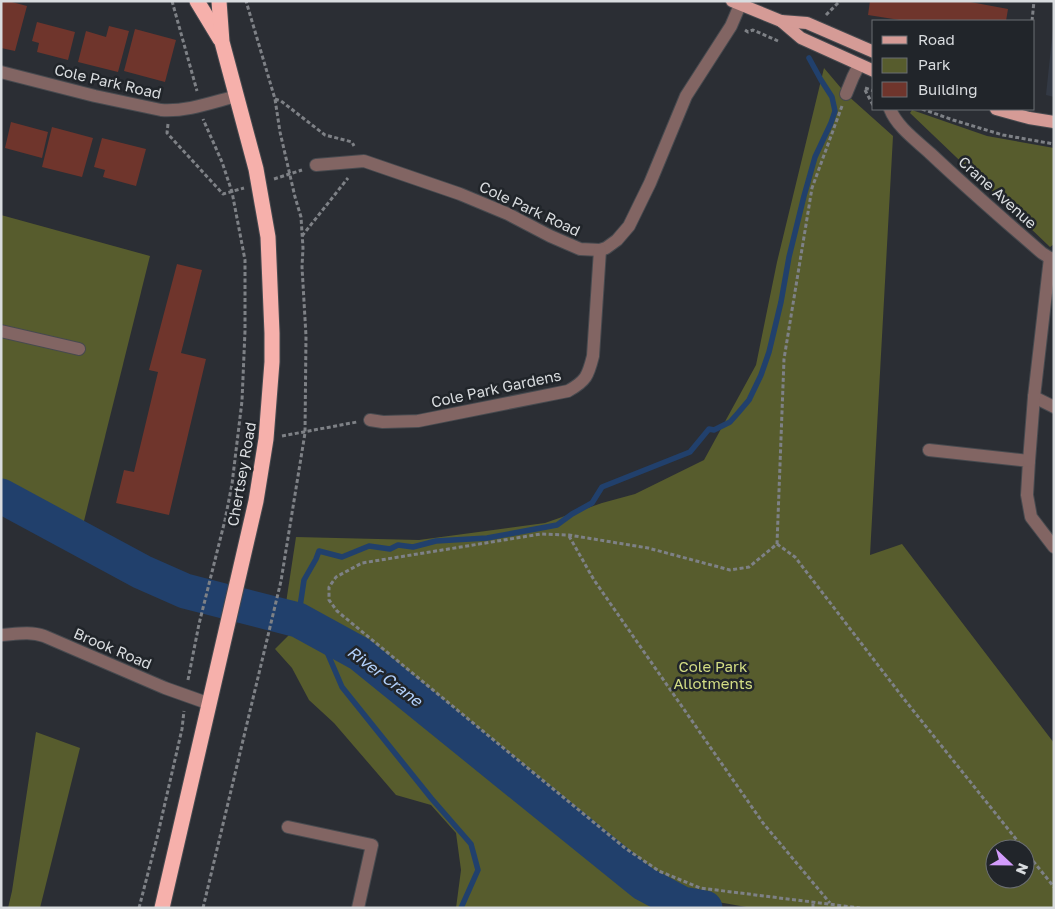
<svg xmlns="http://www.w3.org/2000/svg" width="1055" height="909" viewBox="0 0 1055 909" font-family="'Golos Text',sans-serif">
<style>
.built{fill:#333944}
.green{fill:#575c2d;fill-rule:evenodd}
.lines{fill:none;stroke-linecap:round;stroke-linejoin:round}
.stream{stroke:#21406c;stroke-width:5.5}
.river{stroke:#21406c;stroke-width:35}
.building{fill:#6f352c}
.minor-casing{stroke:#474a4f;stroke-width:14}
.major-casing{stroke:#474a4f;stroke-width:14}
.highway-casing{stroke:#474a4f;stroke-width:17}
.path{stroke:#7e8186;stroke-width:3;stroke-dasharray:4 2.5;stroke-linecap:butt}
.minor{stroke:#826563;stroke-width:12}
.major{stroke:#d59b96;stroke-width:12}
.highway{stroke:#f6b0ab;stroke-width:15}
.labels{text-anchor:middle;dominant-baseline:central;stroke-width:5;stroke-linejoin:round;paint-order:stroke}
.street-label{font-size:15px;fill:#d9dcdf;stroke:#21252a}
.park-label{font-size:15px;fill:#d3dd84;stroke:#21252a}
.water-label{font-size:16px;font-style:italic;fill:#b2d0fb;stroke:#21252a}
</style>
<rect width="100%" height="100%" fill="#2b2e34"/>
<!-- built -->
<polygon class="built" points="1054,19 1054,97 1046,95"/>
<!-- green -->
<g class="green">
<path d="M824,68L846,94L893,136L870,555L902,544L1054,743V908H752L695,898L648,875L600,838L545,790L439,703L366,647L467,753L604,866L655,898L663,908H456L461,870L456,833L431,805L396,795L334,723L309,700L292,668L275,649L309,615L286,603L296,537L419,540L545,523L602,503L635,494L704,460L756,365L777,262ZM995,849H1025V879H995Z"/>
<polygon points="912,110 987,136 1054,148 1054,244 1050,247 910,113"/>
<polygon points="1,215 150,256 82,529 1,485"/>
<polygon points="36,732 80,748 40,908 8,908 12,891"/>
</g>
<g class="lines">
<!-- stream -->
<g class="stream">
<polyline points="298,620 304,580 316,559 319,551 342,557 369,546 390,549 398,545 413,547 436,541 487,538 557,525 572,514 592,503 602,487 690,452 709,429 714,430 730,422 738,413 749,400 761,375 769,352 781,302 789,257 804,196 815,157 831,123 835,111 832,97 821,80 809,58"/>
<polyline points="326,635 327,652 342,687 431,798 471,844 478,870 461,908"/>
</g>
<!-- river -->
<polyline class="river" points="1,496 142,572 185,591 298,620 360,654 643,883 682,904 705,908"/>
</g>
<!-- building -->
<g class="building">
<polygon points="1,1 8,1 27,6 15,51 1,48"/>
<polygon points="870,1 965,1 1008,9 1006,21 906,21 868,15"/>
<polygon points="37,22 75,32 68,60 37,52 39,43 32,41"/>
<polygon points="109,26 129,31 118,72 78,62 86,31 106,37"/>
<polygon points="135,29 176,40 165,82 124,71"/>
<polygon points="11,122 48,132 42,158 5,148"/>
<polygon points="52,127 93,138 82,177 42,167"/>
<polygon points="102,138 146,149 136,186 103,177 105,170 94,167"/>
<polygon points="177,264 202,270 181,353 206,359 169,515 116,503 124,470 134,472 158,372 149,370"/>
</g>
<g class="lines">
<defs>
<g id="minor">
<path d="M1,72L95,96L161,110C186,112 213,102 237,96"/>
<polyline points="846,94 853,77 859,65"/>
<path d="M890,109C897,127 917,141 931,154C967,188 1005,221 1042,253L1050,258"/>
<polyline points="316,165 364,161 460,194 508,214 550,236 580,249 600,250 606,248 617,240 629,226 650,183 686,96 731,26 740,5"/>
<polyline points="1,331 79,349"/>
<polyline points="1034,397 1054,407"/>
<path d="M370,420L383,422L418,421L568,391C586,381 588,376 593,356L600,250"/>
<polyline points="929,450 1029,461 1027,495 1031,517 1054,547"/>
<polyline points="1029,461 1034,397 1050,258"/>
<path d="M1,635C16,634 30,631 44,636L165,688L210,704"/>
<polyline points="288,827 372,845 358,908"/>
</g>
<g id="major">
<polyline points="732,1 781,21 801,38 874,71"/>
<polyline points="781,21 807,23 874,52"/>
<polyline points="996,109 1029,118 1054,122"/>
</g>
<g id="highway">
<polyline points="197,1 220,39"/>
<polyline points="162,908 256,501 266,439 272,362 272,333 268,237 256,169 222,42 219,1"/>
</g>
</defs>
<!-- minor casing -->
<use href="#minor" class="minor-casing"/>
<!-- major casing -->
<use href="#major" class="major-casing"/>
<!-- highway casing -->
<use href="#highway" class="highway-casing"/>
<!-- path -->
<g class="path">
<polyline points="172,1 197,91"/>
<polyline points="826,15 840,1"/>
<polyline points="1032,21 1034,1"/>
<polyline points="745,30 748,32 753,30 778,41"/>
<polyline points="865,88 874,91"/>
<polyline points="865,90 874,107"/>
<polyline points="275,99 281,101 325,135 352,142 354,146"/>
<polyline points="842,106 812,188 784,359 777,544 749,567 730,570 648,548 569,535 541,534 362,563 336,577 329,587 329,600 337,611 625,848 659,871 700,888 860,908"/>
<polyline points="922,109 953,120 1003,135 1054,144"/>
<polyline points="168,124 167,133 223,194 244,188"/>
<polyline points="274,179 302,170"/>
<polyline points="302,236 348,178"/>
<polyline points="282,436 357,422"/>
<polyline points="569,536 594,580 763,823 830,903"/>
<polyline points="777,544 795,557 904,699 1024,849"/>
<polyline points="188,680 199,624 225,520 232,484 242,401 245,331 245,260 232,192 222,162 203,119"/>
<polyline points="1025,851 1054,887"/>
<polyline points="139,908 157,838 182,729 184,711"/>
<polyline points="203,908 281,581 305,433 306,336 302,267 303,248 301,217 295,197 280,132 275,99 246,1"/>
<polyline points="813,908 813,902"/>
</g>
<!-- minor -->
<use href="#minor" class="minor"/>
<!-- major -->
<use href="#major" class="major"/>
<!-- highway -->
<use href="#highway" class="highway"/>
</g>
<g class="labels">
<!-- street labels -->
<g class="street-label">
<text transform="translate(108 81) rotate(13)">Cole Park Road</text>
<text transform="translate(998 192) rotate(42)">Crane Avenue</text>
<text transform="translate(530 208) rotate(25)">Cole Park Road</text>
<text transform="translate(496 388) rotate(-12)">Cole Park Gardens</text>
<text transform="translate(241 474) rotate(-80)">Chertsey Road</text>
<text transform="translate(113 648) rotate(23)">Brook Road</text>
</g>
<!-- park labels -->
<g class="park-label">
<text x="713" y="666">Cole Park<tspan x="713" dy="17">Allotments</tspan></text>
</g>
<!-- water labels -->
<g class="water-label">
<text transform="translate(385 676) rotate(37)">River Crane</text>
</g>
</g>
<!-- border -->
<rect width="1055" height="909" fill="none" stroke="#d9dcdf" stroke-width="5"/>
<!-- legend -->
<rect x="872" y="20" width="162" height="90" fill="#21252a" stroke="#6b6e72"/>
<rect x="882" y="36" width="25" height="8" fill="#d59b96" stroke="#6b6e72"/>
<text x="918" y="45" font-size="15" fill="#d9dcdf">Road</text>
<rect x="882" y="58" width="25" height="15" fill="#575c2d" stroke="#6b6e72"/>
<text x="918" y="70" font-size="15" fill="#d9dcdf">Park</text>
<rect x="882" y="82" width="25" height="15" fill="#6f352c" stroke="#6b6e72"/>
<text x="918" y="95" font-size="15" fill="#d9dcdf">Building</text>
<!-- north arrow -->
<g transform="translate(1010 864) rotate(112)"><circle r="24" fill="#21252a" stroke="#6b6e72"/>
<path d="M0-4L9 19L0 12L-9 19Z" fill="#d39cfc"/>
<text y="-8" font-size="14" font-weight="bold" text-anchor="middle" fill="#d9dcdf">N</text>
</g>
</svg>
